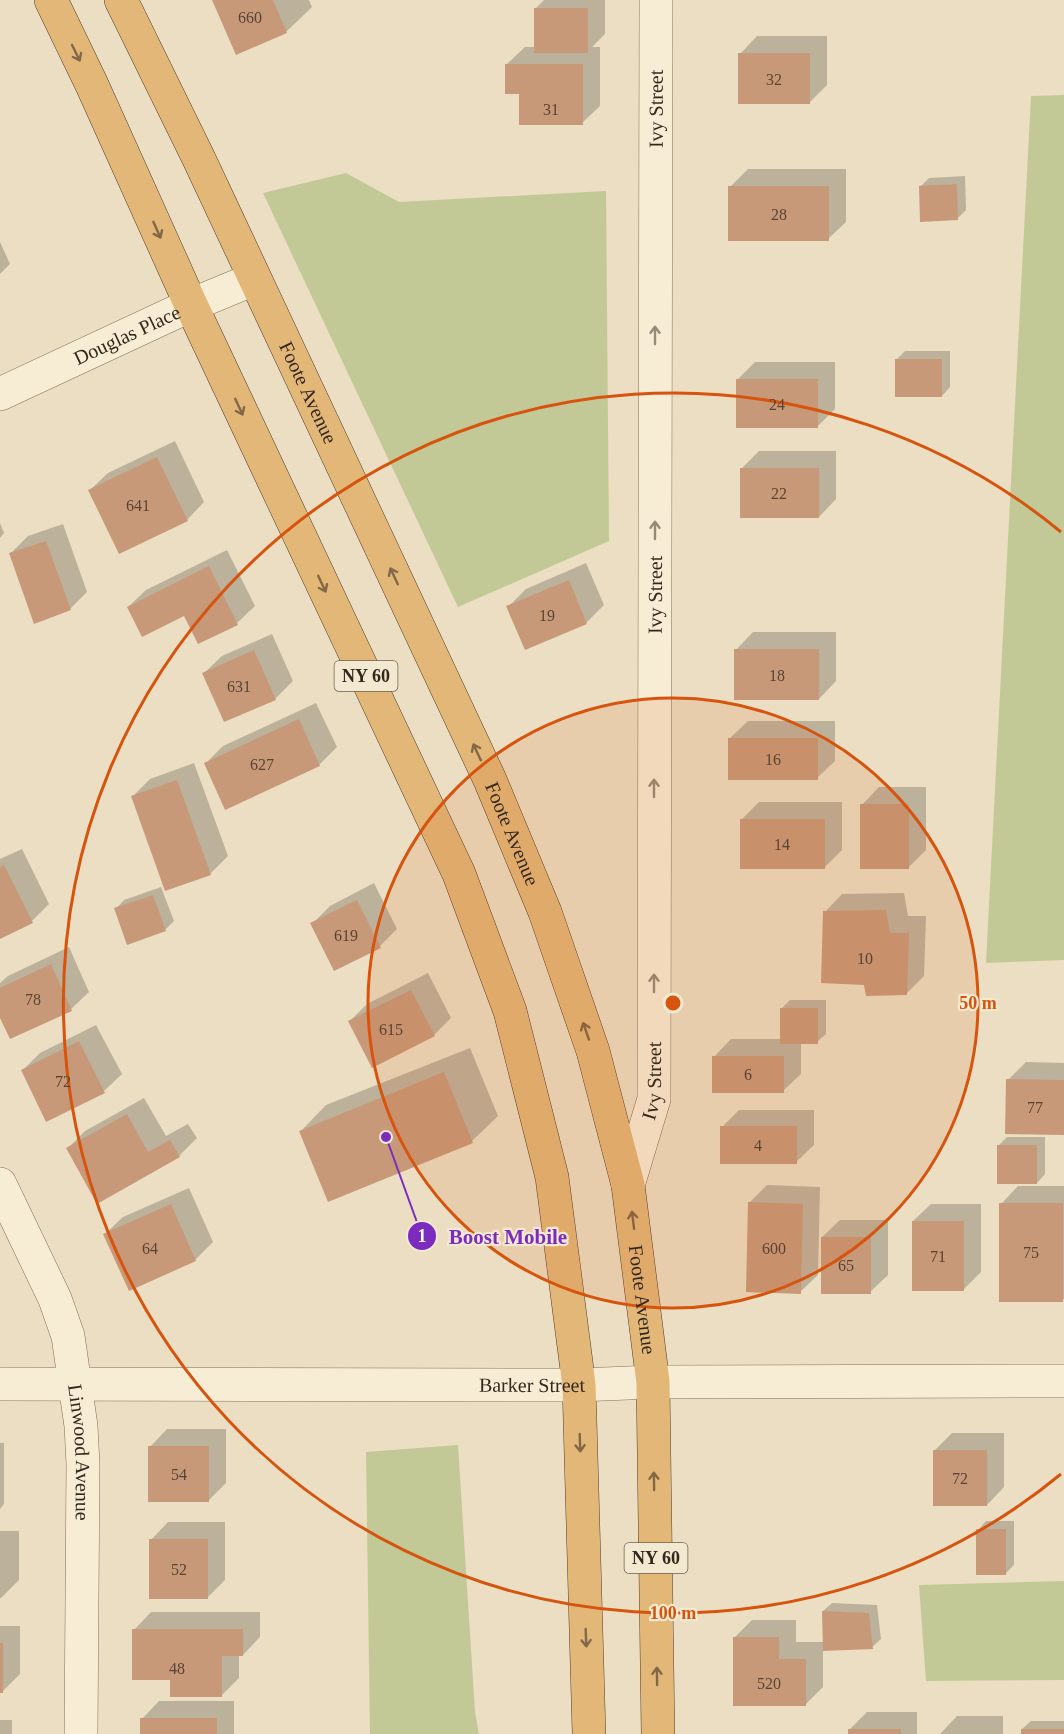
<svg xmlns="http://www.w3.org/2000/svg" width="1064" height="1734" viewBox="0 0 1064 1734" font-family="'Times New Roman',serif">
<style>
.green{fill:#c3c996}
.shadow{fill:#0003}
.building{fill:#c89979}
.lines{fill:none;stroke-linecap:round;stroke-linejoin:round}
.minor-casing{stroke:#84705a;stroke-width:34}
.trunk-casing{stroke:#523e2e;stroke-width:34}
.minor{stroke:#f7ecd4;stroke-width:33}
.trunk{stroke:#e2b778;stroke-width:33}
.oneway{stroke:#826846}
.oneway2{stroke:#968a78}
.ring{fill:none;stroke:#d6540e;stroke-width:3}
.labels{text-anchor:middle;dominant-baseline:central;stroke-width:4.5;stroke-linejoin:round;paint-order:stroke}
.number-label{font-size:16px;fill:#594434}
.shield{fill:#f3e9d1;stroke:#6d6253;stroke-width:1.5}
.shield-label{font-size:18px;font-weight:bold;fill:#34281d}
.street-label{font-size:20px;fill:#34281d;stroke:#f3e9d1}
.centre{fill:#d6540e;stroke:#f3e9d1;stroke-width:3}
.ring-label{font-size:18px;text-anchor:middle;font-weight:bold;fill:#d6540e;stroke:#f3e9d1;stroke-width:4.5;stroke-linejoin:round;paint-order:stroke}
.leader{fill:none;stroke:#7b2cbf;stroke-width:2}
.callout-dot{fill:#7b2cbf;stroke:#f3e9d1;stroke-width:2}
.mark-label{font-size:18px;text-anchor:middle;font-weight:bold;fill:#fff}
.callout-label{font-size:21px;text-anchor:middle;font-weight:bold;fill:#7b2cbf;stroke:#f3e9d1;stroke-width:4.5;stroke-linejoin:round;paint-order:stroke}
</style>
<rect width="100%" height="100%" fill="#ebdec2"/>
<!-- green -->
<g class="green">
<polygon points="1064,95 1064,960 986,963 1031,96"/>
<polygon points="346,173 399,202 606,191 609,541 458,607 263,193"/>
<polygon points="458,1445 475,1712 479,1734 370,1734 366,1452"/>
<polygon points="1064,1581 1064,1680 926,1681 919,1585"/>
</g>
<!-- shadow -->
<g class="shadow">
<polygon points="214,0 309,0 312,7 286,32"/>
<polygon points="544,0 605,0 605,34 592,47 600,47 600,106 582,123 521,92 507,64 525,47 535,47 535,9"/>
<polygon points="757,36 827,36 827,85 809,103 740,54"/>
<polygon points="748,169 846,169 846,222 828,239 730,187"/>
<polygon points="965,176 966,210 957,219 921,186 929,178"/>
<polygon points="0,242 10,264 0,274"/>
<polygon points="905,351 950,351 950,387 942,396 896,360"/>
<polygon points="755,362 835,362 835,409 817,427 737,380"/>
<polygon points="175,441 204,502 187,520 90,490 108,473"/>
<polygon points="759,451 836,451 836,499 819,517 741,469"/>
<polygon points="0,523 4,533 0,538"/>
<polygon points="63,524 87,592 70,609 10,554 28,536"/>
<polygon points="227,550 255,606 237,623 128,607 146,590"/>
<polygon points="586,563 604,605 586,623 508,607 526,589"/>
<polygon points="753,632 836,632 836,681 819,699 736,650"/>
<polygon points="272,634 293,681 275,699 204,673 222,656"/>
<polygon points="316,703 337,747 319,765 206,763 223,746"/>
<polygon points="748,721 835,721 835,761 817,778 730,738"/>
<polygon points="194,763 228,856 210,874 133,796 150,779"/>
<polygon points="879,787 926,787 926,850 908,868 862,805"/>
<polygon points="759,802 842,802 842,850 824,868 741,820"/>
<polygon points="22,849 49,904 32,921 0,937 0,859"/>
<polygon points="374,883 397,929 380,946 312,924 330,906"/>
<polygon points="161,887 174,921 166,929 128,943 116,909 124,900"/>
<polygon points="904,893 908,916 926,916 924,976 906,994 866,983 825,912 842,894"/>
<polygon points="69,947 89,992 71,1009 0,1015 0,983 8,976"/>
<polygon points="428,973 451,1018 434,1035 349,1022 367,1004"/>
<polygon points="790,1000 826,1000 826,1034 817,1042 801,1042 801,1074 783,1091 714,1057 731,1039 781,1039 781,1009"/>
<polygon points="96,1025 122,1074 104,1091 22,1071 40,1053"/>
<polygon points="470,1048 498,1116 472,1141 301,1131 326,1105"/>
<polygon points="1026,1062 1064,1063 1064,1134 1008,1080"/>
<polygon points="144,1098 166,1136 188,1124 197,1138 179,1156 68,1148 85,1131"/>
<polygon points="739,1110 814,1110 814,1145 796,1162 722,1127"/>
<polygon points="1007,1137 1045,1137 1045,1174 1037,1183 998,1146"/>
<polygon points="767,1185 820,1187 818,1275 800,1292 749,1203"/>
<polygon points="1018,1186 1064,1186 1064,1299 1062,1300 1001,1204"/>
<polygon points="189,1188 213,1242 195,1260 105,1234 123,1217"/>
<polygon points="931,1204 981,1204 981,1272 963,1290 913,1221"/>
<polygon points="840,1220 888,1220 888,1275 870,1292 822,1237"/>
<polygon points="167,1429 226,1429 226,1483 208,1501 150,1447"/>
<polygon points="952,1433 1004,1433 1004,1487 987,1505 934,1451"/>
<polygon points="0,1443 4,1443 4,1504 0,1509"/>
<polygon points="986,1521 1014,1521 1014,1565 1005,1574 978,1530"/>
<polygon points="168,1522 225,1522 225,1580 207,1598 151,1540"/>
<polygon points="0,1531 19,1531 19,1580 1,1598 0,1598"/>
<polygon points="832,1603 877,1605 881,1639 872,1647 823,1649 823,1687 805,1705 734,1638 752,1620 796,1620 796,1642 824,1642 823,1611"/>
<polygon points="151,1612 260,1612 260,1637 243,1655 239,1655 239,1678 222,1695 171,1679 134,1630"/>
<polygon points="0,1626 20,1626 20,1674 3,1691 0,1691"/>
<polygon points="159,1701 234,1701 234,1734 142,1734 142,1719"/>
<polygon points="867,1712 917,1712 917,1734 849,1734 849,1730"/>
<polygon points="957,1716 1003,1716 1003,1734 940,1734"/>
<rect x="0" y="1720" width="12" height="14"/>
<polygon points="1031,1721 1064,1721 1064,1734 1022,1734 1022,1729"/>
</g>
<!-- building -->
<g class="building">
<polygon points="212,0 273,0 287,33 236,55"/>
<rect x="534" y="8" width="54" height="45"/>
<rect x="738" y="53" width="72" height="51"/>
<polygon points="505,64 583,64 583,125 519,125 519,94 505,94"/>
<polygon points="957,184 958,220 920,222 919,186"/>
<rect x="728" y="186" width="101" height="55"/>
<rect x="895" y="359" width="47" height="38"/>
<rect x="736" y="379" width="82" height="49"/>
<polygon points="157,457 188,521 119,554 88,490"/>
<rect x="740" y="468" width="79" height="50"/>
<polygon points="46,541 71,610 34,624 9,553"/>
<polygon points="209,566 238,625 198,644 184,616 142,637 127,607"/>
<polygon points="569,580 587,624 525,650 506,606"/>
<rect x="734" y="649" width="85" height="51"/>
<polygon points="254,650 276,700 224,722 202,673"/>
<polygon points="299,719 320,766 225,810 204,763"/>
<rect x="728" y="738" width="90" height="42"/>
<polygon points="177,780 211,875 165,891 131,796"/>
<rect x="860" y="804" width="49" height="65"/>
<rect x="740" y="819" width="85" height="50"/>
<polygon points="4,865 33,923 0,939 0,867"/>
<polygon points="153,895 166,931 127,945 114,908"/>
<polygon points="357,900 381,948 334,971 310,923"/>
<polygon points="886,910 890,933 909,933 907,995 866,996 864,985 821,983 823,911"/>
<polygon points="51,964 72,1011 10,1039 0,1018 0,988"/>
<polygon points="411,990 435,1036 372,1068 348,1021"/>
<rect x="780" y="1008" width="38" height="36"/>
<polygon points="79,1041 105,1093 46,1122 21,1070"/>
<rect x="712" y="1056" width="72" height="37"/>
<polygon points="444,1072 473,1143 328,1202 299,1131"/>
<polygon points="1006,1079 1064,1080 1064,1135 1005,1134"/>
<polygon points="127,1114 148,1152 170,1140 180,1157 97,1204 66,1148"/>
<rect x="720" y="1126" width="77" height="38"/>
<rect x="997" y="1145" width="40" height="39"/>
<polygon points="748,1202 803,1204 801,1294 746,1292"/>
<rect x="999" y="1203" width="64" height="99"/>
<polygon points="171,1204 196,1261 129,1291 103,1234"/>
<rect x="912" y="1221" width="52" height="70"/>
<rect x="821" y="1237" width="50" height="57"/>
<rect x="148" y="1446" width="61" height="56"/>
<rect x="933" y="1450" width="54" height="56"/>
<rect x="976" y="1529" width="30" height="46"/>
<rect x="149" y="1539" width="59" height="60"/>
<polygon points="822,1611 869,1613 873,1649 823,1651"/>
<polygon points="132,1629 243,1629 243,1656 222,1656 222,1697 170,1697 170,1680 132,1680"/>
<polygon points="733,1637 779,1637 779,1659 806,1659 806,1706 733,1706"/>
<rect x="0" y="1643" width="3" height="50"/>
<rect x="140" y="1718" width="77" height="16"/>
<rect x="848" y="1729" width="53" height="5"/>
<rect x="1021" y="1729" width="43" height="5"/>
</g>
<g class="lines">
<defs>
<g id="minor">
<path id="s1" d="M0,394L191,305L254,279"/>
<path id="s2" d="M0,1184L55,1299L68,1336L81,1426L83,1464L81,1734"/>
<path id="s3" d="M628,1185L654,1099L656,0"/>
<path id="s4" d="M0,1384L579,1385L653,1382L1064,1381"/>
</g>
<g id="trunk">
<polyline points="51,0 92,85 191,305 459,874 510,1011 552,1177 579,1385 589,1734"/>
<path id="s5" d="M121,0L199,159L490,780L545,912L593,1051L628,1185L653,1382L658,1734"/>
</g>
</defs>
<!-- minor casing -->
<use href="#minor" class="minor-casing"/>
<!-- trunk casing -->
<use href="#trunk" class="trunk-casing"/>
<!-- minor -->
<use href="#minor" class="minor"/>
<!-- trunk -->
<use href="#trunk" class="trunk"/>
</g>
<!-- one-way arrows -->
<defs><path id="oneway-shaft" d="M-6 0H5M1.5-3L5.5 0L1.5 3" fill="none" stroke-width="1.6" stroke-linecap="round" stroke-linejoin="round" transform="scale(1.5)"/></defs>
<g class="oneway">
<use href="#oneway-shaft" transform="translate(76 53) rotate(64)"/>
<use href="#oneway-shaft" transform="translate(157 230) rotate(66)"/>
<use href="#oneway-shaft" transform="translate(239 407) rotate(65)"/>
<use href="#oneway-shaft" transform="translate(394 576) rotate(-115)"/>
<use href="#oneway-shaft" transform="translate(322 584) rotate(65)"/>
<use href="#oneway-shaft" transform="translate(477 752) rotate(-115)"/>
<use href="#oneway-shaft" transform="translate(586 1031) rotate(-109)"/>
<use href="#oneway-shaft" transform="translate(633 1220) rotate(-97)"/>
<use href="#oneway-shaft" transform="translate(580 1443) rotate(88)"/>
<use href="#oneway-shaft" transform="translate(654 1481) rotate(-91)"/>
<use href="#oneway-shaft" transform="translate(586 1638) rotate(88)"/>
<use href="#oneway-shaft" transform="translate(657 1676) rotate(-91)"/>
</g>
<g class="oneway2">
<use href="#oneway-shaft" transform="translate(655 335) rotate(-90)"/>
<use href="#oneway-shaft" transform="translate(655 530) rotate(-90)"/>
<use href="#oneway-shaft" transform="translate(654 788) rotate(-90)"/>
<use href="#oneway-shaft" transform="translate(654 983) rotate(-90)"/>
</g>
<!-- distance rings -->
<circle cx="673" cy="1003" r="305" fill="#d6540e" fill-opacity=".12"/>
<g class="ring">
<circle cx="673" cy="1003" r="305"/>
<path d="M1061 1474A610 610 0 1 1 1061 532"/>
</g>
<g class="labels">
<!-- number labels -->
<g class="number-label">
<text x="250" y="17">660</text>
<text x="774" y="79">32</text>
<text x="551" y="109">31</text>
<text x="779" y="214">28</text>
<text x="777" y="404">24</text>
<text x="779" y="493">22</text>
<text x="138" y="505">641</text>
<text x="547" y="615">19</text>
<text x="777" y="675">18</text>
<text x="239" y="686">631</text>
<text x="773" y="759">16</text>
<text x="262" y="764">627</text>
<text x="782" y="844">14</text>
<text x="346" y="935">619</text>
<text x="865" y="958">10</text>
<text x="33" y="999">78</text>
<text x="391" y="1029">615</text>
<text x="748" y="1074">6</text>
<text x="63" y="1081">72</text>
<text x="1035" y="1107">77</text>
<text x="758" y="1145">4</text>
<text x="150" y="1248">64</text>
<text x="774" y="1248">600</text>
<text x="1031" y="1252">75</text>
<text x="938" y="1256">71</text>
<text x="846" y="1265">65</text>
<text x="179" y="1474">54</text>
<text x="960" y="1478">72</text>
<text x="179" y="1569">52</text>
<text x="177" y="1668">48</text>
<text x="769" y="1683">520</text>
</g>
<!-- shield labels -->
<g class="shield">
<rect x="334.5" y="661" width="63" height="30" rx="4.5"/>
<rect x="624.5" y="1543" width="63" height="30" rx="4.5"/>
</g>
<g class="shield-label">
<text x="366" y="676">NY 60</text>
<text x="656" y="1558">NY 60</text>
</g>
<!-- street labels -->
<g class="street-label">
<text stroke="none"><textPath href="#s3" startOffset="1080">Ivy Street</textPath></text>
<text stroke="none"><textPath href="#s1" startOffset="140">Douglas Place</textPath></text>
<text stroke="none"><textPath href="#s5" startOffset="435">Foote Avenue</textPath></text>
<text stroke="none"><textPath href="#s3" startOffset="594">Ivy Street</textPath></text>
<text stroke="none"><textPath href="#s5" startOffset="921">Foote Avenue</textPath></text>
<text stroke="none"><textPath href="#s3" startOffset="108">Ivy Street</textPath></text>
<text stroke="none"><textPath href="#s5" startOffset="1407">Foote Avenue</textPath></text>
<text stroke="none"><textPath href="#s4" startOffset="532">Barker Street</textPath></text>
<text stroke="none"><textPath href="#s2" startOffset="284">Linwood Avenue</textPath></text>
</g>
</g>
<circle cx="673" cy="1003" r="9" class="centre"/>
<g class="ring-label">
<text x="978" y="1009">50 m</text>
<text x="673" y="1619">100 m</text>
</g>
<!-- callouts -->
<path class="leader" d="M386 1137L422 1236"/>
<g class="callout-dot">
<circle cx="386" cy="1137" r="6"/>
<circle cx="422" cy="1236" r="15"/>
</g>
<g class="mark-label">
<text x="422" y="1242">1</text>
</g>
<g class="callout-label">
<text x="508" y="1244">Boost Mobile</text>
</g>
</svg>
